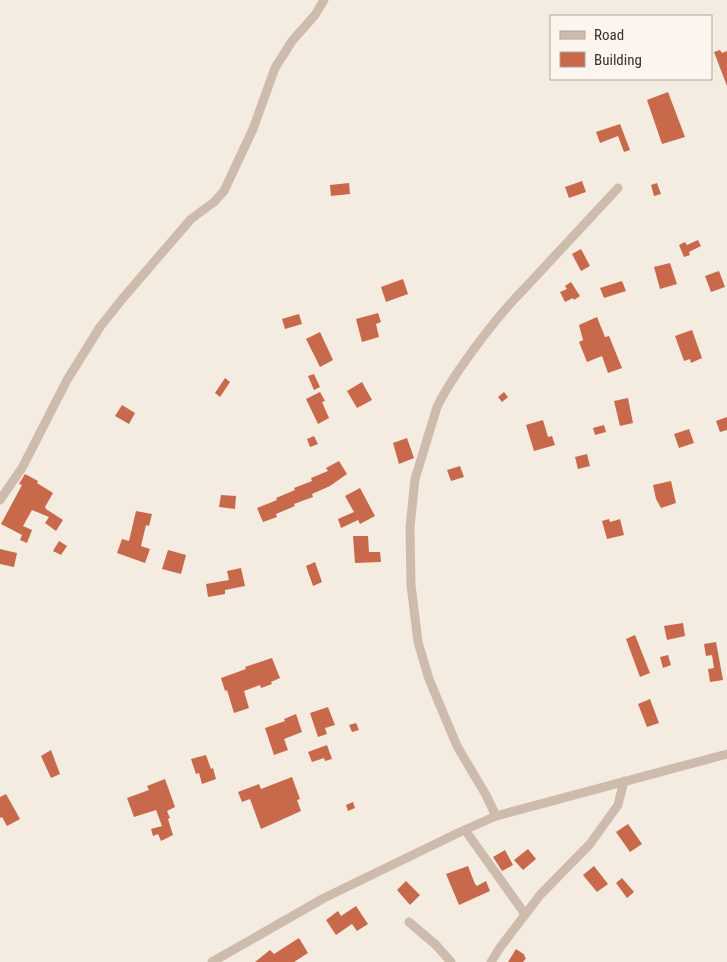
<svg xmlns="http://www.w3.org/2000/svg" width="727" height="962" viewBox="0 0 727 962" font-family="'Roboto Condensed',sans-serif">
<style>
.building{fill:#c8694b}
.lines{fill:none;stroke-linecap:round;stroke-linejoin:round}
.street{stroke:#cdbbac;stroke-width:9}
</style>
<rect width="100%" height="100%" fill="#f4ebe1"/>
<!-- building -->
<g class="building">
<polygon points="720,50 722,53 727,51 727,86 714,52"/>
<polygon points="668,92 685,137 662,144 647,100"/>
<polygon points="620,124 630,150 624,152 618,136 600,143 596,132"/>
<polygon points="582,181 586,192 569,198 565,187"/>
<polygon points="349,183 350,194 331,196 330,185"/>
<polygon points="657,183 661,194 654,196 651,185"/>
<polygon points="698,240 701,246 689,252 690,255 684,257 679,245 685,242 687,245"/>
<polygon points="581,249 590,266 581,271 572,254"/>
<polygon points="670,263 677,284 660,289 654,267"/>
<polygon points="719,271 725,287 711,292 705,276"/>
<polygon points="403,279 408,294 386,302 381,287"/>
<polygon points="622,281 626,291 604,298 600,288"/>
<polygon points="571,282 580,296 574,300 573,298 565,302 560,292 567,289 565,286"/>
<polygon points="378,313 381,322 376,324 379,337 362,342 356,319"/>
<polygon points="299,314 302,324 285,329 282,319"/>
<polygon points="597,317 605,337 609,336 622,368 608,373 602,356 587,362 579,342 583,340 579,325"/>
<polygon points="692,330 702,358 691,363 690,359 684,361 675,336"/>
<polygon points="320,332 333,360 320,367 306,339"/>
<polygon points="314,374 320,387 314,390 308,376"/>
<polygon points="225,378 230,382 220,397 215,393"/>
<polygon points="362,382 372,400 357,408 347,391"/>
<polygon points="320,392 325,401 322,402 329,418 318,424 306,399"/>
<polygon points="504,392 508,397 502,402 498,397"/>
<polygon points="628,398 633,423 620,426 614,401"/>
<polygon points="122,405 135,413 129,424 115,416"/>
<polygon points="727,417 727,430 720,432 716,421"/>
<polygon points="543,420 548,437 552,436 555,445 534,451 526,425"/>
<polygon points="604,425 606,432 595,435 593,428"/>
<polygon points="689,429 694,443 679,448 674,434"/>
<polygon points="314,436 318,444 310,447 307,439"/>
<polygon points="407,438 414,458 399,464 393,443"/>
<polygon points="587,454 590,466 578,469 575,457"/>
<polygon points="339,461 347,474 330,486 312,494 313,497 294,504 295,506 276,514 277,517 263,522 257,508 277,500 276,498 295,490 294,488 312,481 311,478 328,471 326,468"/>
<polygon points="460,466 464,477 451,481 447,470"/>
<polygon points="25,474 38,481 37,483 53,493 45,507 46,509 63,520 56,531 45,523 49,517 32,510 23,526 32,530 27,543 20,540 22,535 1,524 22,485 19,484"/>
<polygon points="671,481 676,503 661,508 656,499 653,485"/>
<polygon points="360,488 375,516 360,524 358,520 341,528 338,519 354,512 345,496"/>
<polygon points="221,495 236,496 235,509 219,507"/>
<polygon points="136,511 152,514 149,526 146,525 141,546 150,549 145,563 117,553 122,539 129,541"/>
<polygon points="609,519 610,522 620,519 624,535 607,539 602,521"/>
<polygon points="353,536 368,536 369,552 380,552 381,562 355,563"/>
<polygon points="59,541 67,546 61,555 53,551"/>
<polygon points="0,549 17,553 14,567 0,564"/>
<polygon points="168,550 186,555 181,574 162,569"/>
<polygon points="315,562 322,582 313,586 306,566"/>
<polygon points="241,568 245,586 225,590 225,594 208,597 206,584 229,580 227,571"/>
<polygon points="683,623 685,636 667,640 664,626"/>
<polygon points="635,635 650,673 640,677 626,639"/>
<polygon points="716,642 723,680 710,682 708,669 714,668 712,655 706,656 704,644"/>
<polygon points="668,655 671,665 663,668 660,657"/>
<polygon points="272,658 280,678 271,682 272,684 261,688 260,685 244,691 249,708 234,713 227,690 225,691 221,678 246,669 245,667"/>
<polygon points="650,699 659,723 647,727 638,704"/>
<polygon points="328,707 335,725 325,728 327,734 318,737 310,713"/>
<polygon points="296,714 302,732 284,739 288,750 274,755 265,728 285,721 284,719"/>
<polygon points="356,723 359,730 352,732 349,725"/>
<polygon points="327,745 332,759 325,761 324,758 312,762 308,752"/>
<polygon points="51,750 60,774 51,778 41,756"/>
<polygon points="206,755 211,769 213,768 216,779 202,784 199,773 196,774 191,759"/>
<polygon points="292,777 300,799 297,800 301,811 261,829 250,799 242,802 238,792 259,784 261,789"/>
<polygon points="165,779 175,807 167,811 170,818 168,819 173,835 161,841 158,834 153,836 151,829 162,826 156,810 134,817 127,798 149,790 147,786"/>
<polygon points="6,794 20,819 7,826 2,817 0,818 0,797"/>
<polygon points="353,802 355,808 348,811 346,805"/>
<polygon points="628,824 642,844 630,852 616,832"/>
<polygon points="528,849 536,859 523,870 514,860"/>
<polygon points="505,850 513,865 502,871 493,857"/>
<polygon points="468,866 475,884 477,886 486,881 490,891 459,905 446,874"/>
<polygon points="594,866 608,884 597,892 583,875"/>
<polygon points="622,878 634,892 627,898 616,883"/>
<polygon points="406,881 420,895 410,905 397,890"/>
<polygon points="356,906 368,924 357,931 352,924 336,935 326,920 338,911 341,916"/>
<polygon points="299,938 308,953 294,962 255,962 270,950 274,954"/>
<polygon points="516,949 525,955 524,956 526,958 523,962 508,962"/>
</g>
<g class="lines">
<!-- street -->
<g class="street">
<polyline points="0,500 22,468 67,380 100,327 123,298 191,219 214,202 224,191 253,129 275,68 292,41 315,15 324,0"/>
<path d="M496,816L486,795L457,746L429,679L418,642L411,585L410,527L415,479L437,407C443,394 451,382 459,370C479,341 500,313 525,288L618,188"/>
<polyline points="465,830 525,914"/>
<polyline points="409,922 436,945 451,962"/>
<polyline points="212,962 324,898 460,832 496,816 727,754"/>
<polyline points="491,962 499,949 540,895 590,844 618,805 624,781"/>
</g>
</g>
<!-- legend -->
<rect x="550" y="15" width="162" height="65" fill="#fbf5ee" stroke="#aea6a0"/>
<rect x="560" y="31" width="25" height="8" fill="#cdbbac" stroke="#aea6a0"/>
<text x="594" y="40" font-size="15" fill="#3b302b">Road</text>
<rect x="560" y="52" width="25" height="15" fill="#c8694b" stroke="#aea6a0"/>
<text x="594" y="65" font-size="15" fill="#3b302b">Building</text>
</svg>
